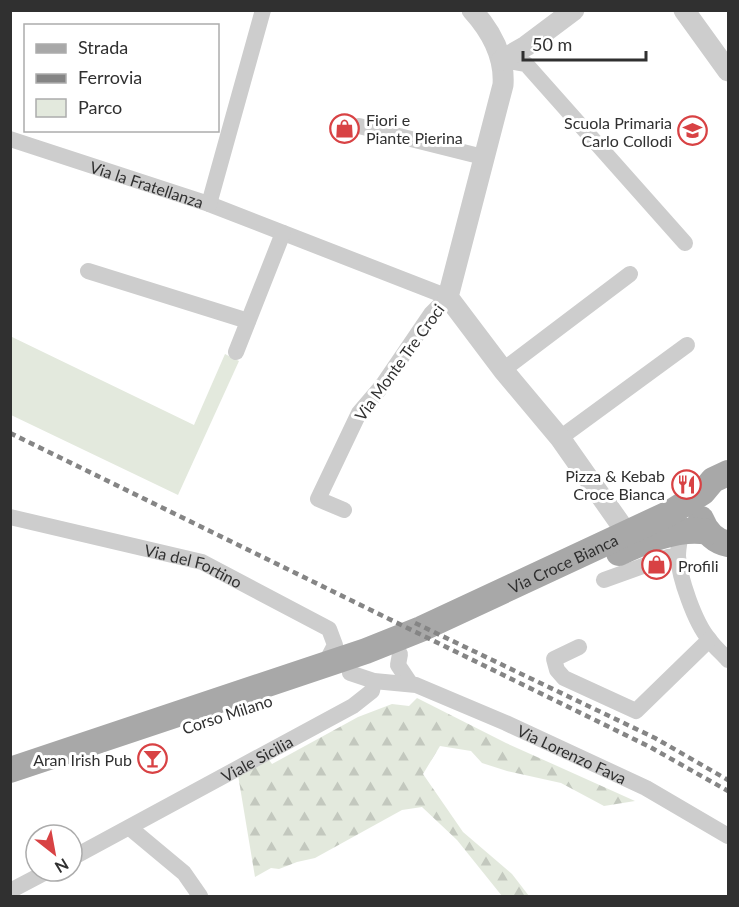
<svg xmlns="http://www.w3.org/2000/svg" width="739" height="907" viewBox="0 0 739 907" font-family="Lato,sans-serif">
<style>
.forest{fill:url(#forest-firs)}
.green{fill:#e3e9dd}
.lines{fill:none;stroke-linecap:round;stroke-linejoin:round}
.minor{stroke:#cdcdcd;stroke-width:16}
.tertiary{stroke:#cdcdcd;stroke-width:21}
.primary{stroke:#a8a8a8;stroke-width:26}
.rail{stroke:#858585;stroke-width:4.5;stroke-dasharray:6 4.5;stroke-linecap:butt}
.labels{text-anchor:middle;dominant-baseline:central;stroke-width:6;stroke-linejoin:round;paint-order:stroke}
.poi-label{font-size:16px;fill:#303030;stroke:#fff;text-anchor:end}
.street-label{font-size:16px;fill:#303030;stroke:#fff}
</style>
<defs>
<pattern id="forest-firs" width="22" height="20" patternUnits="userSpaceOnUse" patternTransform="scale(1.5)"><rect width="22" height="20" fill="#e3e9dd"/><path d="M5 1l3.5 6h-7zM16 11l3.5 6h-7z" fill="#c3c8be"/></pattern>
</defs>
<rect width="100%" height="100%" fill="#fff"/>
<!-- forest -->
<polygon class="forest" points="417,698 506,743 635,801 604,806 561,783 507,771 482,763 471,751 440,746 423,774 463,832 512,874 529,896 502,896 457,840 422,807 402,810 315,858 297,862 279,869 271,868 255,877 238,775 267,757 272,764 358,717 392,704 409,706"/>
<!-- green -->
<polygon class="green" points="10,336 194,425 225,354 239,361 178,495 11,415"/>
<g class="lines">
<!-- minor -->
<g class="minor">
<polyline points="502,60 526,64 685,243"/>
<polyline points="359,126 483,157"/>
<path id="s1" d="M10,139L209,204L448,297L431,314L382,386L359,413L318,499L344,510"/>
<polyline points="209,204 263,10"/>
<polyline points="88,271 248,321"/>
<polyline points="236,352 283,233"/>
<polyline points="503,370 630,274"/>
<polyline points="560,438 687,345"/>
<path id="s2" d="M10,517L202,562L329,629L335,645L325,664"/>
<path d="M681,532C680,540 678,548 678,556C679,577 695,623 709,639C714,647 722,653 728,660"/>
<polyline points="604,580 668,557 678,556"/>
<polyline points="579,647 554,659 557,670 564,678 636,711 709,640"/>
<polyline points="400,654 398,665 410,683"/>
<path id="s3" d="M350,673L374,681L416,685L506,723L646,788L728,836"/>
<polyline points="130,828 184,873 200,896"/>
<path id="s4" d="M72,858L353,706L372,691L374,681"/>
<polyline points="10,891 48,871"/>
</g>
<!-- tertiary -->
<g class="tertiary">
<path d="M472,10C491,31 505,56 503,85L448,297L503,370L560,438L626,532"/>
<polyline points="684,10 728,71"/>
<polyline points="502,60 526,46 574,10"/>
</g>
<!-- primary -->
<g class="primary">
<path d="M701,519C706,532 714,541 728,544"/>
<path d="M619,553C644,541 680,526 708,532"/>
<path id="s5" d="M10,770L366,651L421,629L670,513L703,492L713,480L728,473"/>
</g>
<!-- rail -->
<g class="rail">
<polyline points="10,433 650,747 728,791"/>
<polyline points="415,623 655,738 728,780"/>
</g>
</g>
<!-- icons -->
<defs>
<symbol id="shop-ring" viewBox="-11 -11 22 22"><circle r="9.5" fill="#fff" stroke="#d84244" stroke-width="1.5"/><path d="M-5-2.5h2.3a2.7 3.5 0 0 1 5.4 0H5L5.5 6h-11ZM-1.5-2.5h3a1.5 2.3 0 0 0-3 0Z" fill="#d84244"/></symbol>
<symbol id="school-ring" viewBox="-11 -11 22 22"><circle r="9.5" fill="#fff" stroke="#d84244" stroke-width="1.5"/><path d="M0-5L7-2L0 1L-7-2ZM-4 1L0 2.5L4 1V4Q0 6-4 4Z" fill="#d84244"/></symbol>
<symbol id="restaurant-ring" viewBox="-11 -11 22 22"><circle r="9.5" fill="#fff" stroke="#d84244" stroke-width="1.5"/><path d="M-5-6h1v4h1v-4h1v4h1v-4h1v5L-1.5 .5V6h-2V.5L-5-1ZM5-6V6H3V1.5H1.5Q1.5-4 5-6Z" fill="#d84244"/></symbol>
<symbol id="bar-ring" viewBox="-11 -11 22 22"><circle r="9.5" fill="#fff" stroke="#d84244" stroke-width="1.5"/><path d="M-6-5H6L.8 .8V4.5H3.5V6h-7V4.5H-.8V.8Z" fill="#d84244"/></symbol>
</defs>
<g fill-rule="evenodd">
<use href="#shop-ring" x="328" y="112" width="33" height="33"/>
<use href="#school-ring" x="676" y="114" width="33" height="33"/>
<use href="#restaurant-ring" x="670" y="468" width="33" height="33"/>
<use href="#shop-ring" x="640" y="548" width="33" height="33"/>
<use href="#bar-ring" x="136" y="742" width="33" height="33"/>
</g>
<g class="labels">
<!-- poi labels -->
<g class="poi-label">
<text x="366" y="119" text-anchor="start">Fiori e<tspan x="366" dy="18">Piante Pierina</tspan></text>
<text x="672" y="122">Scuola Primaria<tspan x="672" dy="18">Carlo Collodi</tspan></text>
<text x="665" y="475">Pizza &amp; Kebab<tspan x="665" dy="18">Croce Bianca</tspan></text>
<text x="678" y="565" text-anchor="start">Profili</text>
<text x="132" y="759">Aran Irish Pub</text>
</g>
<!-- street labels -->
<g class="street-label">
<text stroke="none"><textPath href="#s1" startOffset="144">Via la Fratellanza</textPath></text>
<text transform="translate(399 362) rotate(-54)">Via Monte Tre Croci</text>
<text stroke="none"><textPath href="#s5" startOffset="591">Via Croce Bianca</textPath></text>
<text stroke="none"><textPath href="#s2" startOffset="190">Via del Fortino</textPath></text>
<text transform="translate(227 714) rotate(-18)">Corso Milano</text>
<text stroke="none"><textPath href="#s3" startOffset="238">Via Lorenzo Fava</textPath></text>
<text stroke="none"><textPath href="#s4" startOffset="210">Viale Sicilia</textPath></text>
</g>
</g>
<!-- border -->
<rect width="739" height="907" fill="none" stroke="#303030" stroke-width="24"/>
<!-- legend -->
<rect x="24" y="24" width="195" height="108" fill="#ffffff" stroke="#acacac" stroke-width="1.5"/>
<rect x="36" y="44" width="30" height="9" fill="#a8a8a8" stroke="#acacac" stroke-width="1.5"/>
<text x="78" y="54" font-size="18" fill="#303030">Strada</text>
<rect x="36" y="74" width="30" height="9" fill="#858585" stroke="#acacac" stroke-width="1.5"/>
<text x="78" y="84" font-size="18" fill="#303030">Ferrovia</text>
<rect x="36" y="99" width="30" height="18" fill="#e3e9dd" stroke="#acacac" stroke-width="1.5"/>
<text x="78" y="114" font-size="18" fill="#303030">Parco</text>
<!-- north arrow -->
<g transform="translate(54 853) rotate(149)"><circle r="28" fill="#ffffff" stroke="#acacac" stroke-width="1.5"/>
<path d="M0-4.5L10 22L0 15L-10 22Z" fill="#d84244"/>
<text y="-9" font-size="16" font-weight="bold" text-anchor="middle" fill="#303030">N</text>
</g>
<!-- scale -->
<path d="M523 51v9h123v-9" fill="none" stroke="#303030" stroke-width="3"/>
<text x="532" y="51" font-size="18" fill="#303030" stroke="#ffffff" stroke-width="4.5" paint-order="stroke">50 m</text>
</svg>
